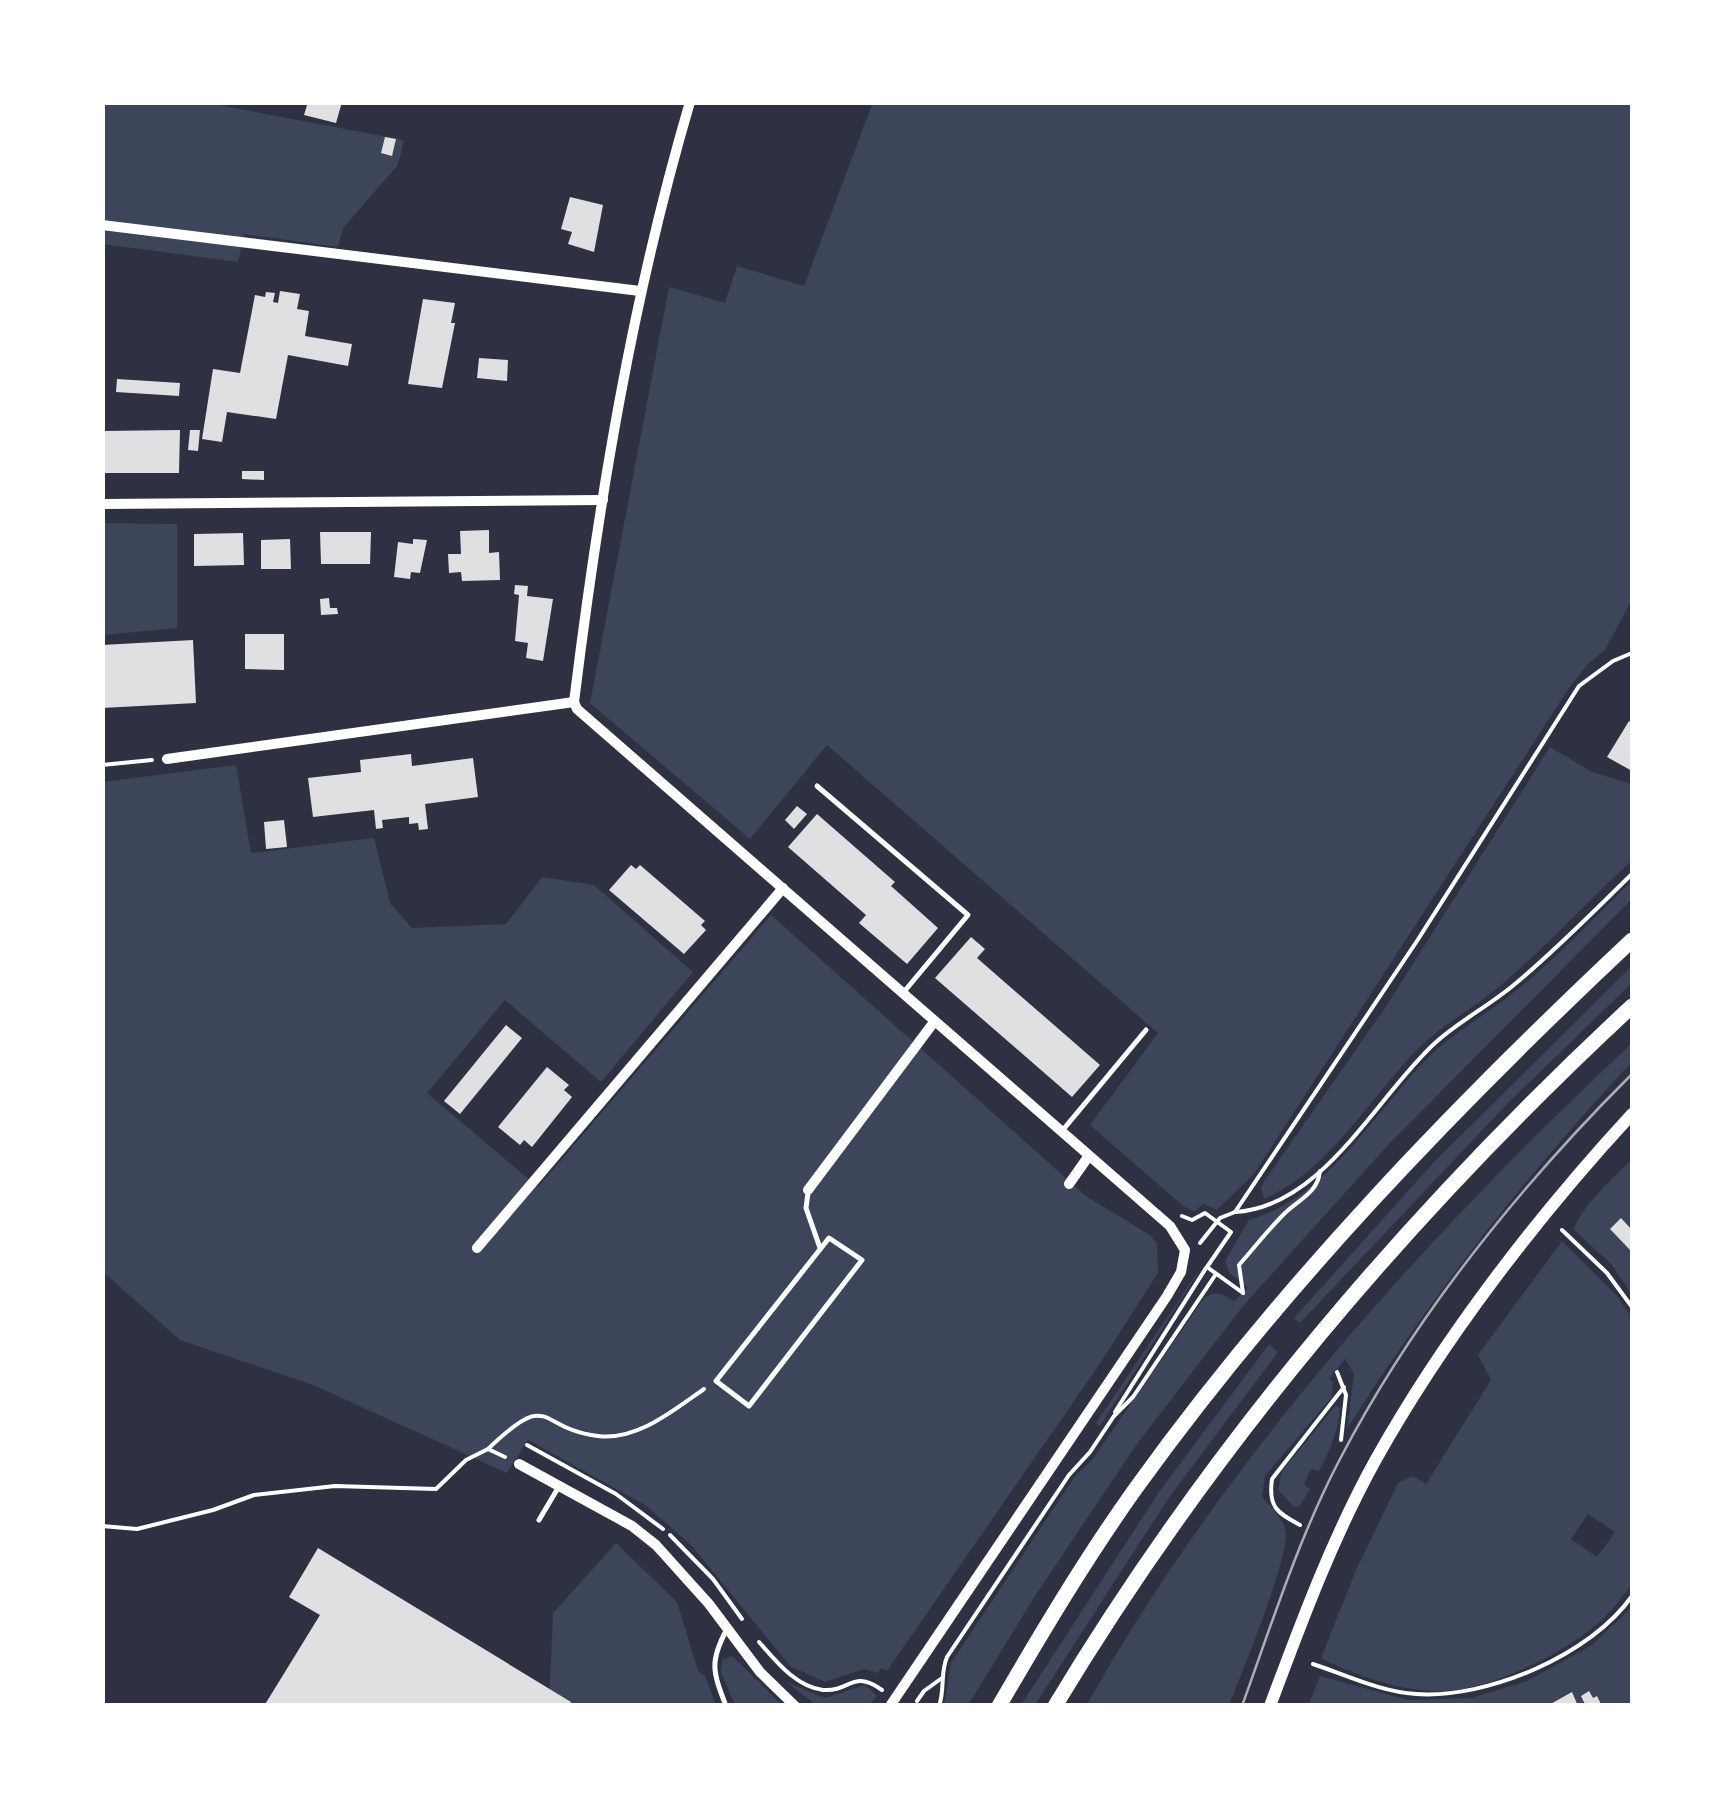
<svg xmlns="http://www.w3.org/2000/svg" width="1735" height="1808" viewBox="0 0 1735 1808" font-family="Manrope,sans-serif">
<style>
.green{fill:#3c4559;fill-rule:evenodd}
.building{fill:#e0e0e3}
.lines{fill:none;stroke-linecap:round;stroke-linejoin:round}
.path{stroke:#fff;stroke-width:4}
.service{stroke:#fff;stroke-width:5}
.minor{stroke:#fff;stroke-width:10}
.tertiary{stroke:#fff;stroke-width:12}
.primary{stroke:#fff;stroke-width:15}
.tram{stroke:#abadb3;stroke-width:2.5}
</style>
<rect width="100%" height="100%" fill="#2d3142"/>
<!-- green -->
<g class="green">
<polygon points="873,102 1632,103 1632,600 1605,650 1589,663 1571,685 1254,1174 1217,1210 1203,1204 1194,1212 1183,1206 1090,1125 1158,1033 827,745 750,839 590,703 669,287 725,303 737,266 804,286"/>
<polygon points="102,103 208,103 404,140 398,165 343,228 338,247 244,234 238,262 103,244"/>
<polygon points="103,523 177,524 177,628 103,635"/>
<path d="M1550,747L1592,772L1632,784V860C1590,900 1549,943 1506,981C1479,1005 1447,1021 1421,1046C1370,1096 1331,1170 1264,1199L1261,1188L1265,1180L1385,1008Z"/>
<polygon points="236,765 251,853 374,838 390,903 412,928 506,924 542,877 594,885 693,972 601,1082 505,1000 427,1093 538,1187 771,915 1086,1196 1150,1235 1157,1244 1158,1273 1097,1368 887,1671 882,1668 877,1673 864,1669 825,1682 790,1666 692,1546 645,1505 528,1440 507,1473 313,1385 180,1340 103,1272 103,782"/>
<path d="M1632,881V899L1389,1144L1243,1306L1137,1444L1037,1593L968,1705L944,1706L951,1663L1075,1476L1092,1460L1204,1298C1216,1289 1223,1295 1235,1301L1248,1287L1229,1273L1225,1261L1249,1220C1332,1196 1376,1107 1435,1051C1458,1030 1485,1015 1509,996C1553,963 1592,919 1632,881Z"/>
<polygon points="1632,966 1632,983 1508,1103 1300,1323 1294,1318 1434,1162"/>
<path d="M1632,1043V1062C1524,1177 1431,1296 1347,1429L1354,1374L1345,1359L1329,1379L1333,1382L1332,1397L1265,1476L1262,1496C1268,1505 1282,1517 1285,1528C1293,1551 1240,1677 1229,1705L1086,1706C1226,1457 1425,1237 1632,1043Z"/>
<path d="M1632,1159V1295L1611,1264L1574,1230C1579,1208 1616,1176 1632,1159Z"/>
<path d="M1562,1241L1616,1295L1632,1318V1584C1623,1596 1613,1609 1602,1620C1566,1653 1483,1695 1432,1691C1394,1689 1355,1675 1321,1658L1356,1570L1398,1483L1413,1476L1426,1484L1491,1380L1478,1355ZM1588,1514L1615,1532L1597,1557L1571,1539Z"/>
<polygon points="1197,1273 1198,1273 1100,1426 1096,1423"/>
<polygon points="1269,1344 1278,1352 1168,1499 1035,1705 1021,1705 1159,1492"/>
<path d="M1336,1405L1340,1408C1338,1432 1330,1450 1319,1471L1311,1469L1304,1485L1310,1489L1299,1507H1294L1278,1490L1282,1471Z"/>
<polygon points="616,1543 677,1602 698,1671 705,1676 716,1705 549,1706 553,1613"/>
<polygon points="1632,1607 1632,1705 1308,1706 1320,1676 1409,1700 1471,1698 1527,1681 1592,1645"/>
<polygon points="732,1656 782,1705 735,1705 721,1673 722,1660"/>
<polygon points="785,1681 825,1698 865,1685 877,1696 869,1705 816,1705"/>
</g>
<!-- building -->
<g class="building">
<polygon points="308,102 342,102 336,123 304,115"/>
<polygon points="385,137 396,139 392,156 381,153"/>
<polygon points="570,197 603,205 594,252 568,244 572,232 561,229"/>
<polygon points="280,291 300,294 297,309 309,311 305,336 352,344 348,366 288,355 276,419 227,412 222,442 202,439 213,369 240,373 255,295 265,297 266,292 275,293 273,302 278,303"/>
<polygon points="423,299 455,303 451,323 455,323 442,388 408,384"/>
<polygon points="479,358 508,360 507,381 477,378"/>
<polygon points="117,379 180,383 179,396 116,392"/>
<polygon points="180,430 179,473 102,473 102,431"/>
<polygon points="190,430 200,430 198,451 188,450"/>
<polygon points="242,471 264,471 264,480 242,479"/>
<polygon points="489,530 489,553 499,552 500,580 462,581 461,572 449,573 448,554 461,554 460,531"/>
<polygon points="320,532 371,532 370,564 321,564"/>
<polygon points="243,533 244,565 194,566 194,534"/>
<polygon points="290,539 291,569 261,569 261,540"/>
<polygon points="413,539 427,540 420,573 411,572 410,579 394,577 398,542 413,544"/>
<polygon points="515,585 528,586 527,596 553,599 543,661 526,658 528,643 515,641 519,595 514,594"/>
<polygon points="329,598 330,608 337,608 338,614 321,615 320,599"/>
<polygon points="245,634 284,634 284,670 245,669"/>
<polygon points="193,640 196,703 102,708 102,645"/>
<polygon points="1629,721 1632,723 1632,771 1607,757"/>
<polygon points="411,754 412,766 473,758 478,797 425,804 428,829 419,830 418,823 409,824 409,817 382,820 383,828 376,829 374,810 313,817 308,778 361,772 360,760"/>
<polygon points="797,806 807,814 794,829 785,820"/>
<polygon points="817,814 895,882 891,886 938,928 907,964 859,923 866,915 788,847"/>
<polygon points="284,820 287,847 266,849 264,822"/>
<polygon points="631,865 636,869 640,865 705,921 701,925 706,930 684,954 609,890"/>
<polygon points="971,937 985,949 977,958 1100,1065 1072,1097 935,978"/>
<polygon points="506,1025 522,1038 460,1114 444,1101"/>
<polygon points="547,1067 569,1085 564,1090 572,1097 532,1147 524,1140 520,1145 498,1127"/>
<polygon points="1621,1218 1632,1230 1632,1252 1610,1229"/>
<polygon points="318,1548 571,1702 569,1706 264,1706 320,1615 289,1597"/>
<polygon points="1589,1691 1593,1698 1597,1696 1602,1706 1586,1706 1581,1696"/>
<polygon points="1572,1692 1578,1706 1547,1706"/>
</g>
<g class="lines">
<!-- path -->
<g class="path">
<polyline points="102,765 152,760"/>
<path d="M1235,1212C1323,1207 1376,1097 1435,1043C1459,1021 1489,1006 1515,984C1556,950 1594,911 1632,874"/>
<polyline points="1182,1216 1192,1220 1205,1213 1231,1232 1207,1267 1243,1293"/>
<polyline points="1562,1230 1607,1273 1632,1307"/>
<polyline points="1200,1243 1220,1218 1235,1212 1417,941 1579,686 1613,661 1632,653"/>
<path d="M1243,1293L1239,1265C1254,1248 1268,1230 1284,1214C1298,1200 1318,1193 1320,1171"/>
<polyline points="1337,1372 1346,1395 1341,1440"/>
<polyline points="1115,1412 1206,1268"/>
<polyline points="527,1445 616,1494 663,1529"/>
<path d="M488,1449C553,1387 536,1429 598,1436C637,1441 674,1410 704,1389"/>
<path d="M1300,1525C1277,1513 1268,1507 1272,1479L1344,1387"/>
<polyline points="102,1526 137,1529 213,1510 254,1495 335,1486 436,1489 466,1460 488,1449 505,1457"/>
<polyline points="670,1535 713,1579 742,1619"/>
<path d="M759,1642C776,1661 796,1687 823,1690C851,1692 852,1669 882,1690"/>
<path d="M1313,1664C1346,1675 1381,1692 1416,1694C1487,1699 1591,1655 1632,1596"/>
<polyline points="917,1701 924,1691 942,1678"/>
<path d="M939,1706C945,1690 940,1673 947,1657L1069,1475L1090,1452L1114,1416L1133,1397L1216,1274"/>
</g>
<!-- service -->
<g class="service">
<polyline points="817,786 968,915 903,993"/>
<polyline points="1062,1131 1146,1030"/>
<polyline points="808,1193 806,1208 820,1248"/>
<polygon points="829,1238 862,1260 749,1406 716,1381"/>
<polyline points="539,1520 558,1488"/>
<path d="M726,1706C713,1672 709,1662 727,1629"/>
</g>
<!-- minor -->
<g class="minor">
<path d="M690,102C632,299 599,500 574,702L577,709L1170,1226L1185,1250L1181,1272L1167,1296L890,1706"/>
<polyline points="102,225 640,291"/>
<polyline points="102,504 603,500"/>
<polyline points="167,759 574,702"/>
<polyline points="1069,1184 1088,1157"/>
<polyline points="808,1190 934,1022"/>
<polyline points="477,1248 783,888"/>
<polyline points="519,1464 632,1526 656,1545 709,1604 760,1672 795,1706"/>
</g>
<!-- tertiary -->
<path class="tertiary" d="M1270,1706C1301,1623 1332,1539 1375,1461C1443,1339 1537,1217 1632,1114"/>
<!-- primary -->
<g class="primary">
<path d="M999,1706C1042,1632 1086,1558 1136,1488C1280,1288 1453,1108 1632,940"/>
<path d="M1055,1706C1212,1445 1409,1213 1632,1006"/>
</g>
<!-- tram -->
<path class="tram" d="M1242,1706C1272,1623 1299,1537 1340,1459C1414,1317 1519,1187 1632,1074"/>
</g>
<!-- border -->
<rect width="1735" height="1808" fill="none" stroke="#ffffff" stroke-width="210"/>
</svg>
